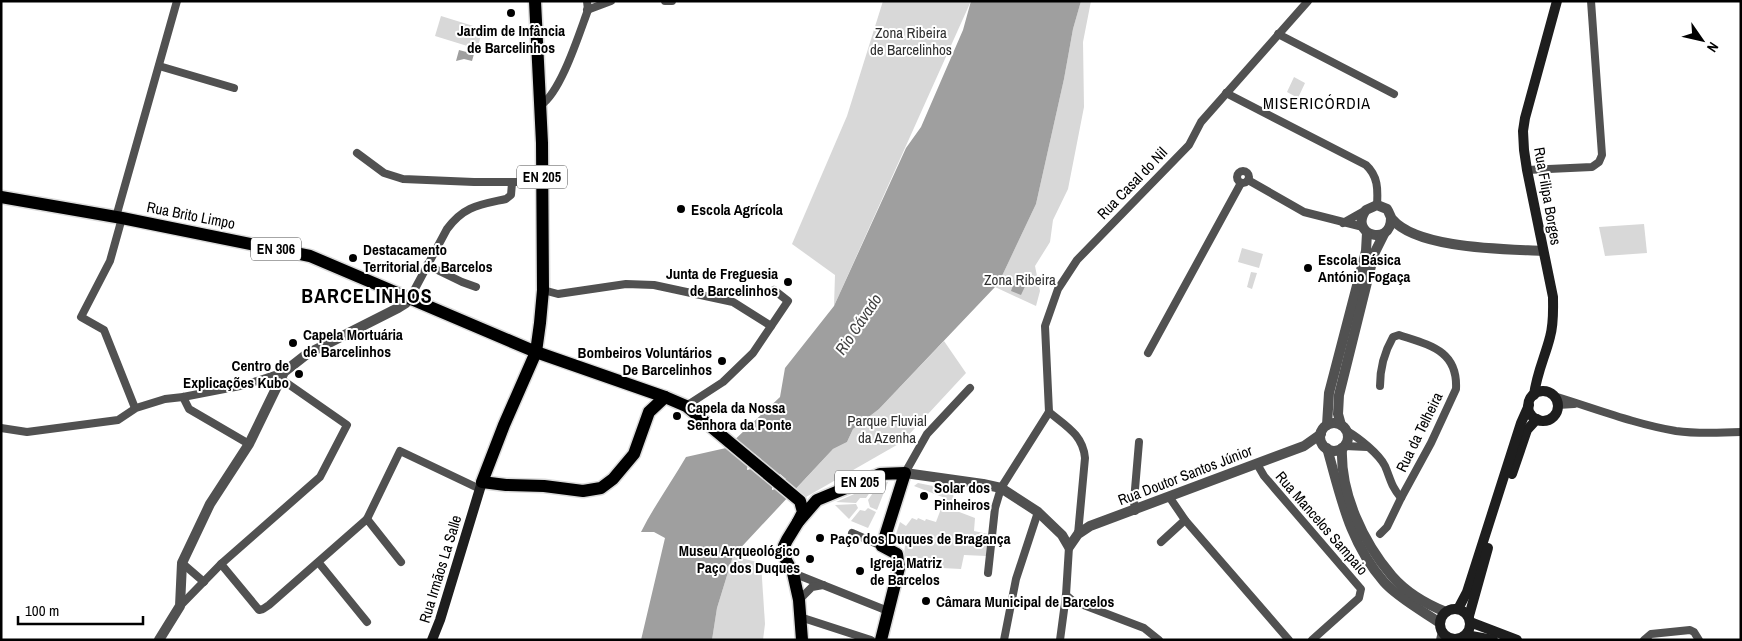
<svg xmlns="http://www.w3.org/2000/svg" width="1742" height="641" viewBox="0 0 1742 641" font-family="'Archivo Narrow',sans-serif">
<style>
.green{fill:#d8d8d8}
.water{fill:#9f9f9f;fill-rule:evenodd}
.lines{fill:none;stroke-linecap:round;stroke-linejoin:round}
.primary-casing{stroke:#dbdbdb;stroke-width:15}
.minor{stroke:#515151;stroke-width:8}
.tertiary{stroke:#515151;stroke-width:10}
.secondary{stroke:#1e1e1e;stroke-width:10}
.primary{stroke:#000;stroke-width:12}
.poi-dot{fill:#000;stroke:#fff;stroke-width:2}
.labels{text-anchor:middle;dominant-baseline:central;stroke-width:4;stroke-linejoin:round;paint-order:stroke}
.shield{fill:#fff;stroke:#4c4c4c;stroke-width:1}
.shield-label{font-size:14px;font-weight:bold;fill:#000}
.poi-label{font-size:15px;font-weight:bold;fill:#000;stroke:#fff;text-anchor:start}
.park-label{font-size:15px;fill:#2f2f2f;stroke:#fff}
.street-label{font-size:15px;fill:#000;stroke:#fff}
.neighbourhood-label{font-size:16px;letter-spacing:1px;fill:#000;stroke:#fff}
.water-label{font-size:16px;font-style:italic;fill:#404040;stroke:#fff}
.district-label{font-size:20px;font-weight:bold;letter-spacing:1px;fill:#000;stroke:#fff}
</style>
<rect width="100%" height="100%" fill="#fff"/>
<!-- green -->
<g class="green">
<polygon points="883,1 971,1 834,306 835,275 792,244 847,116"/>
<polygon points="1081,1 1091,1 1083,42 1084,107 1068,189 1053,220 1050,242 1035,266 1040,291 1036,306 995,287 1002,276 1036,204 1064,79 1073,29"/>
<polygon points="441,16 483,29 477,49 435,36"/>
<polygon points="1294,77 1305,83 1298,98 1287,92"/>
<polygon points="1644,224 1647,253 1605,256 1599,227"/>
<polygon points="1242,248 1263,254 1259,268 1238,262"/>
<polygon points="1251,272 1257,273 1252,289 1247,287"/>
<polygon points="944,341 966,373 902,442 806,497 794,491 833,449 847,442 853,429 879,409"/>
<polygon points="888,482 877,510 870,507 868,500 880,483"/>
<polygon points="918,483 953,490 954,510 975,518 974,531 988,534 986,556 964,555 961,569 903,566 905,545 894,540 900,522 906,526 912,518 917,520 918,518 925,521 926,519 936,522 945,498 914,486"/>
<polygon points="875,485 866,498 860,498 856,503 836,502"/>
<polygon points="856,504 858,508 849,519 835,505"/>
<polygon points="868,508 876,512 868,528 851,521 860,510 865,511"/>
<polygon points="733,556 761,563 765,624 763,640 712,640 717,608"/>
</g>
<!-- water -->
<g class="water">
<path d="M971,1H1081L1073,29L1064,79L1036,204L1002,276L995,287L879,409L853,429L847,442L833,449L733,556L717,608L712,640H641L665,538L654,532H641C654,506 671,483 686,457L726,448L780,397L785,368L834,306L906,148L921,127L963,30ZM755,454L761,459L755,468L747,470L748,462ZM780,474L786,479L779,488L772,490V482Z"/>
<polygon points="459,50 474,54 472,61 464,59 456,61"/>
<polygon points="1017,274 1028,280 1021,295 1011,291"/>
</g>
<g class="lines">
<defs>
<g id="primary">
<polyline points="535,1 542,143 543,290 540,323 536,352 504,425 482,482 506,485 544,486 583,491 601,488 613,479 634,454 649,412 665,397"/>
<polyline points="1,197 122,218 310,256 536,352 665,397 686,406 800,501 803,512 798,522"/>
<polyline points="802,640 799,600 793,573 786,560 784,546 787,540 798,522 817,500 880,474 905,473 882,546 897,554 899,568 881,640"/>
</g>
</defs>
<!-- primary casing -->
<use href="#primary" class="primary-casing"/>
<!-- minor -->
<g class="minor">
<polyline points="665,1 672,1"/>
<polyline points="587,10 611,1"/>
<polyline points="1278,34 1394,94"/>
<polyline points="159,66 234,88"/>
<path d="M1226,93L1366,165C1378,176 1378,189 1377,205"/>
<path d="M541,105C561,92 579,34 588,10L587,1"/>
<polyline points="357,153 384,173 403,179 474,182 542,182"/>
<polyline points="1527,170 1592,167 1599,162 1602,155 1591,1"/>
<circle cx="1243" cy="177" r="6"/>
<polyline points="1248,180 1304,212 1363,227"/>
<polyline points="116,217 177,1"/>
<polyline points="122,218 110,261 81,317 104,330 135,408"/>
<polyline points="1343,223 1366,210"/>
<polyline points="427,265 462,282 476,287"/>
<polyline points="543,290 558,294 626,284 654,285 733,302 771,326"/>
<path d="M410,298L447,229C464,206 479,205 506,199L511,195L512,183"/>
<polyline points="1148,353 1241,183"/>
<polyline points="281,379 347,425 320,477 221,564 259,610 263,609 269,605 367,519 401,562"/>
<path d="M1554,396C1594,408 1634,424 1676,431C1697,434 1719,433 1741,432"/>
<polyline points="183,397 189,409 249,444"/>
<polyline points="1558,405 1574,404"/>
<polyline points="686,406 723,382 753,353 788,301 774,290"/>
<polyline points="1049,412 1045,326 1058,289 1077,260 1189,145 1201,122 1308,1"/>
<path d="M1049,412C1066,426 1083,435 1085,458L1078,534"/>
<polyline points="1,428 27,432 118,420 136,408 165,399 183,397 245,385 284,372"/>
<path d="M1347,431C1359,438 1379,454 1385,466C1391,480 1391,486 1401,498"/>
<polyline points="1345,446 1367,447"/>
<polyline points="1257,464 1264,476 1361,589 1359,598 1312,640"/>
<polyline points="905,473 927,434 970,388"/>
<polyline points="1170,498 1185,520 1289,640"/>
<polyline points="1135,511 1134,501 1139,442"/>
<polyline points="367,519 400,451 480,489"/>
<polyline points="852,533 882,546"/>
<path d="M1380,534L1387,527L1401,498L1431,443L1456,389C1458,350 1429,345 1399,335L1393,337C1385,351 1380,369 1380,386"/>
<polyline points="1161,542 1185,520"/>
<polyline points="182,563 204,582"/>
<polyline points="319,563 367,622"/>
<polyline points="793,573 888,611"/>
<polyline points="988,573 995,508 1001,488 1049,412"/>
<polyline points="1066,595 1073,601 1144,628 1159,640"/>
<polyline points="799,600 812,587 823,585"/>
<polyline points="180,606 221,564"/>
<polyline points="800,617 871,640"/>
<polyline points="1004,640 1016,579 1038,512"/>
<polyline points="1060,640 1066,595 1069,547"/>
<polyline points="1440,640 1442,631"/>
<polyline points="1457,640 1458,639"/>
<polyline points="1644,640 1651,634 1690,630 1694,632 1699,640"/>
</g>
<!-- tertiary -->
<g class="tertiary">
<path d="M1391,218C1391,248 1348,234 1366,210L1377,205L1387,209C1389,212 1390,216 1392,219C1417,249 1505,249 1542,251"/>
<circle cx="1334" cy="437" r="14"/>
<polyline points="1327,425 1329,393 1366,251 1367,233"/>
<polyline points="1341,425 1338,414 1339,395 1374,254 1384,234"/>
<path d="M1327,448C1341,497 1349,542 1384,582C1397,597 1424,612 1440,623"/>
<path d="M1342,448C1340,493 1363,542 1392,576C1406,592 1426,604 1446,612"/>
<polyline points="905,473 983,484 1001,488 1038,512 1062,535 1069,547 1078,534 1090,526 1304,446 1321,434"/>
<polyline points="159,640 180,606 182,563 210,504 249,444 284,372 307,354 398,308 406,303 410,298"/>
</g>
<!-- secondary -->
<g class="secondary">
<circle cx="1543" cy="406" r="15"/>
<path d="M1534,395C1537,372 1545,357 1550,337C1554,323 1553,310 1553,297L1527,170L1524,150L1523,131L1525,118L1557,1"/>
<polyline points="1512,474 1527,430 1537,419"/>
<circle cx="1455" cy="624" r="15"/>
<polyline points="1458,609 1467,592 1521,423 1529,405"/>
<polyline points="1469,616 1488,548"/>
<polyline points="1470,622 1517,640"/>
<polyline points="1466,635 1493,640"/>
<polyline points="432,640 440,620 482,482"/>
</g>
<!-- primary -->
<use href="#primary" class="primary"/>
</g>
<!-- markers -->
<g class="poi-dot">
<circle cx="511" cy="13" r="5"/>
<circle cx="681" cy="209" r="5"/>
<circle cx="353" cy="258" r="5"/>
<circle cx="1308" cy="268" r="5"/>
<circle cx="788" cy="282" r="5"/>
<circle cx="293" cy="343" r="5"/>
<circle cx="722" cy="361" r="5"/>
<circle cx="299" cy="374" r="5"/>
<circle cx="677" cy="416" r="5"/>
<circle cx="924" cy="496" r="5"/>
<circle cx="820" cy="538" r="5"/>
<circle cx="810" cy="559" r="5"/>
<circle cx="860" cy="571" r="5"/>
<circle cx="926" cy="601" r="5"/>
</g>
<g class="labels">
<!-- shield labels -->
<g class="shield">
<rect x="517" y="165.5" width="50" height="23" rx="4"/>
<rect x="251" y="237.5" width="50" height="23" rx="4"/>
<rect x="835" y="470.5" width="50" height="23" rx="4"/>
</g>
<g class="shield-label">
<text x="542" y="177">EN 205</text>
<text x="276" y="249">EN 306</text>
<text x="860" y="482">EN 205</text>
</g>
<!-- poi labels -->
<g class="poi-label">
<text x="511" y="30" text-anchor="middle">Jardim de Infância<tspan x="511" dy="17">de Barcelinhos</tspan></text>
<text x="691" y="209">Escola Agrícola</text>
<text x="363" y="249">Destacamento<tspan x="363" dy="17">Territorial de Barcelos</tspan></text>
<text x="1318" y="259">Escola Básica<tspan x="1318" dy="17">António Fogaça</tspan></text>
<text x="778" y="273" text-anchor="end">Junta de Freguesia<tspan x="778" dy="17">de Barcelinhos</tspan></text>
<text x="303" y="334">Capela Mortuária<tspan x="303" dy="17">de Barcelinhos</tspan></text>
<text x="712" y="352" text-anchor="end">Bombeiros Voluntários<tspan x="712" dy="17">De Barcelinhos</tspan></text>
<text x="289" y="365" text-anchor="end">Centro de<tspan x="289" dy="17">Explicações Kubo</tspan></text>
<text x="687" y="407">Capela da Nossa<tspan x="687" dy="17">Senhora da Ponte</tspan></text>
<text x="934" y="487">Solar dos<tspan x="934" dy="17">Pinheiros</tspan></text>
<text x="830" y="538">Paço dos Duques de Bragança</text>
<text x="800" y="550" text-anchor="end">Museu Arqueológico<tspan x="800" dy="17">Paço dos Duques</tspan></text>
<text x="870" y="562">Igreja Matriz<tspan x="870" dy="17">de Barcelos</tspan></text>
<text x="936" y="601">Câmara Municipal de Barcelos</text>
</g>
<!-- park labels -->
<g class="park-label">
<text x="911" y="32">Zona Ribeira<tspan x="911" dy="17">de Barcelinhos</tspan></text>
<text x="1020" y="279">Zona Ribeira</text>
<text x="887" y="420">Parque Fluvial<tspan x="887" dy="17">da Azenha</tspan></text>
</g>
<!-- street labels -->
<g class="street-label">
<text transform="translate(1132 183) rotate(-46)">Rua Casal do Nil</text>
<text transform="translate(1548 196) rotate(80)">Rua Filipa Borges</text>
<text transform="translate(191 215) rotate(11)">Rua Brito Limpo</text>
<text transform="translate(1419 432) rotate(-64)">Rua da Telheira</text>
<text transform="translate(1185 475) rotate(-21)">Rua Doutor Santos Júnior</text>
<text transform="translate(1322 523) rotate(49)">Rua Mancelos Sampaio</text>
<text transform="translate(440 569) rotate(-73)">Rua Irmãos La Salle</text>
</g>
<!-- neighbourhood labels -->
<g class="neighbourhood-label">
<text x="1317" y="103">MISERICÓRDIA</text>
</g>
<!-- water labels -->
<g class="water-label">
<text transform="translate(858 324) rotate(-56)">Rio Cávado</text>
</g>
<!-- district labels -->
<g class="district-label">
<text x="367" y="295">BARCELINHOS</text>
</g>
</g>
<!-- border -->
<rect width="1742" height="641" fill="none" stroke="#000000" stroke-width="5"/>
<!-- north arrow -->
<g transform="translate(1702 40) rotate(124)" stroke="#ffffff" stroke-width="4" paint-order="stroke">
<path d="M0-4L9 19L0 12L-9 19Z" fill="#000000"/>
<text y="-8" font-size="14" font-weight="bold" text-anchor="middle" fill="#000000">N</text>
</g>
<!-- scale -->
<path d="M18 616v8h125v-8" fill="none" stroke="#000000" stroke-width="2.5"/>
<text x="25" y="616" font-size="15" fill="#000000" stroke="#ffffff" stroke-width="4" paint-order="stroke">100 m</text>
</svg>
